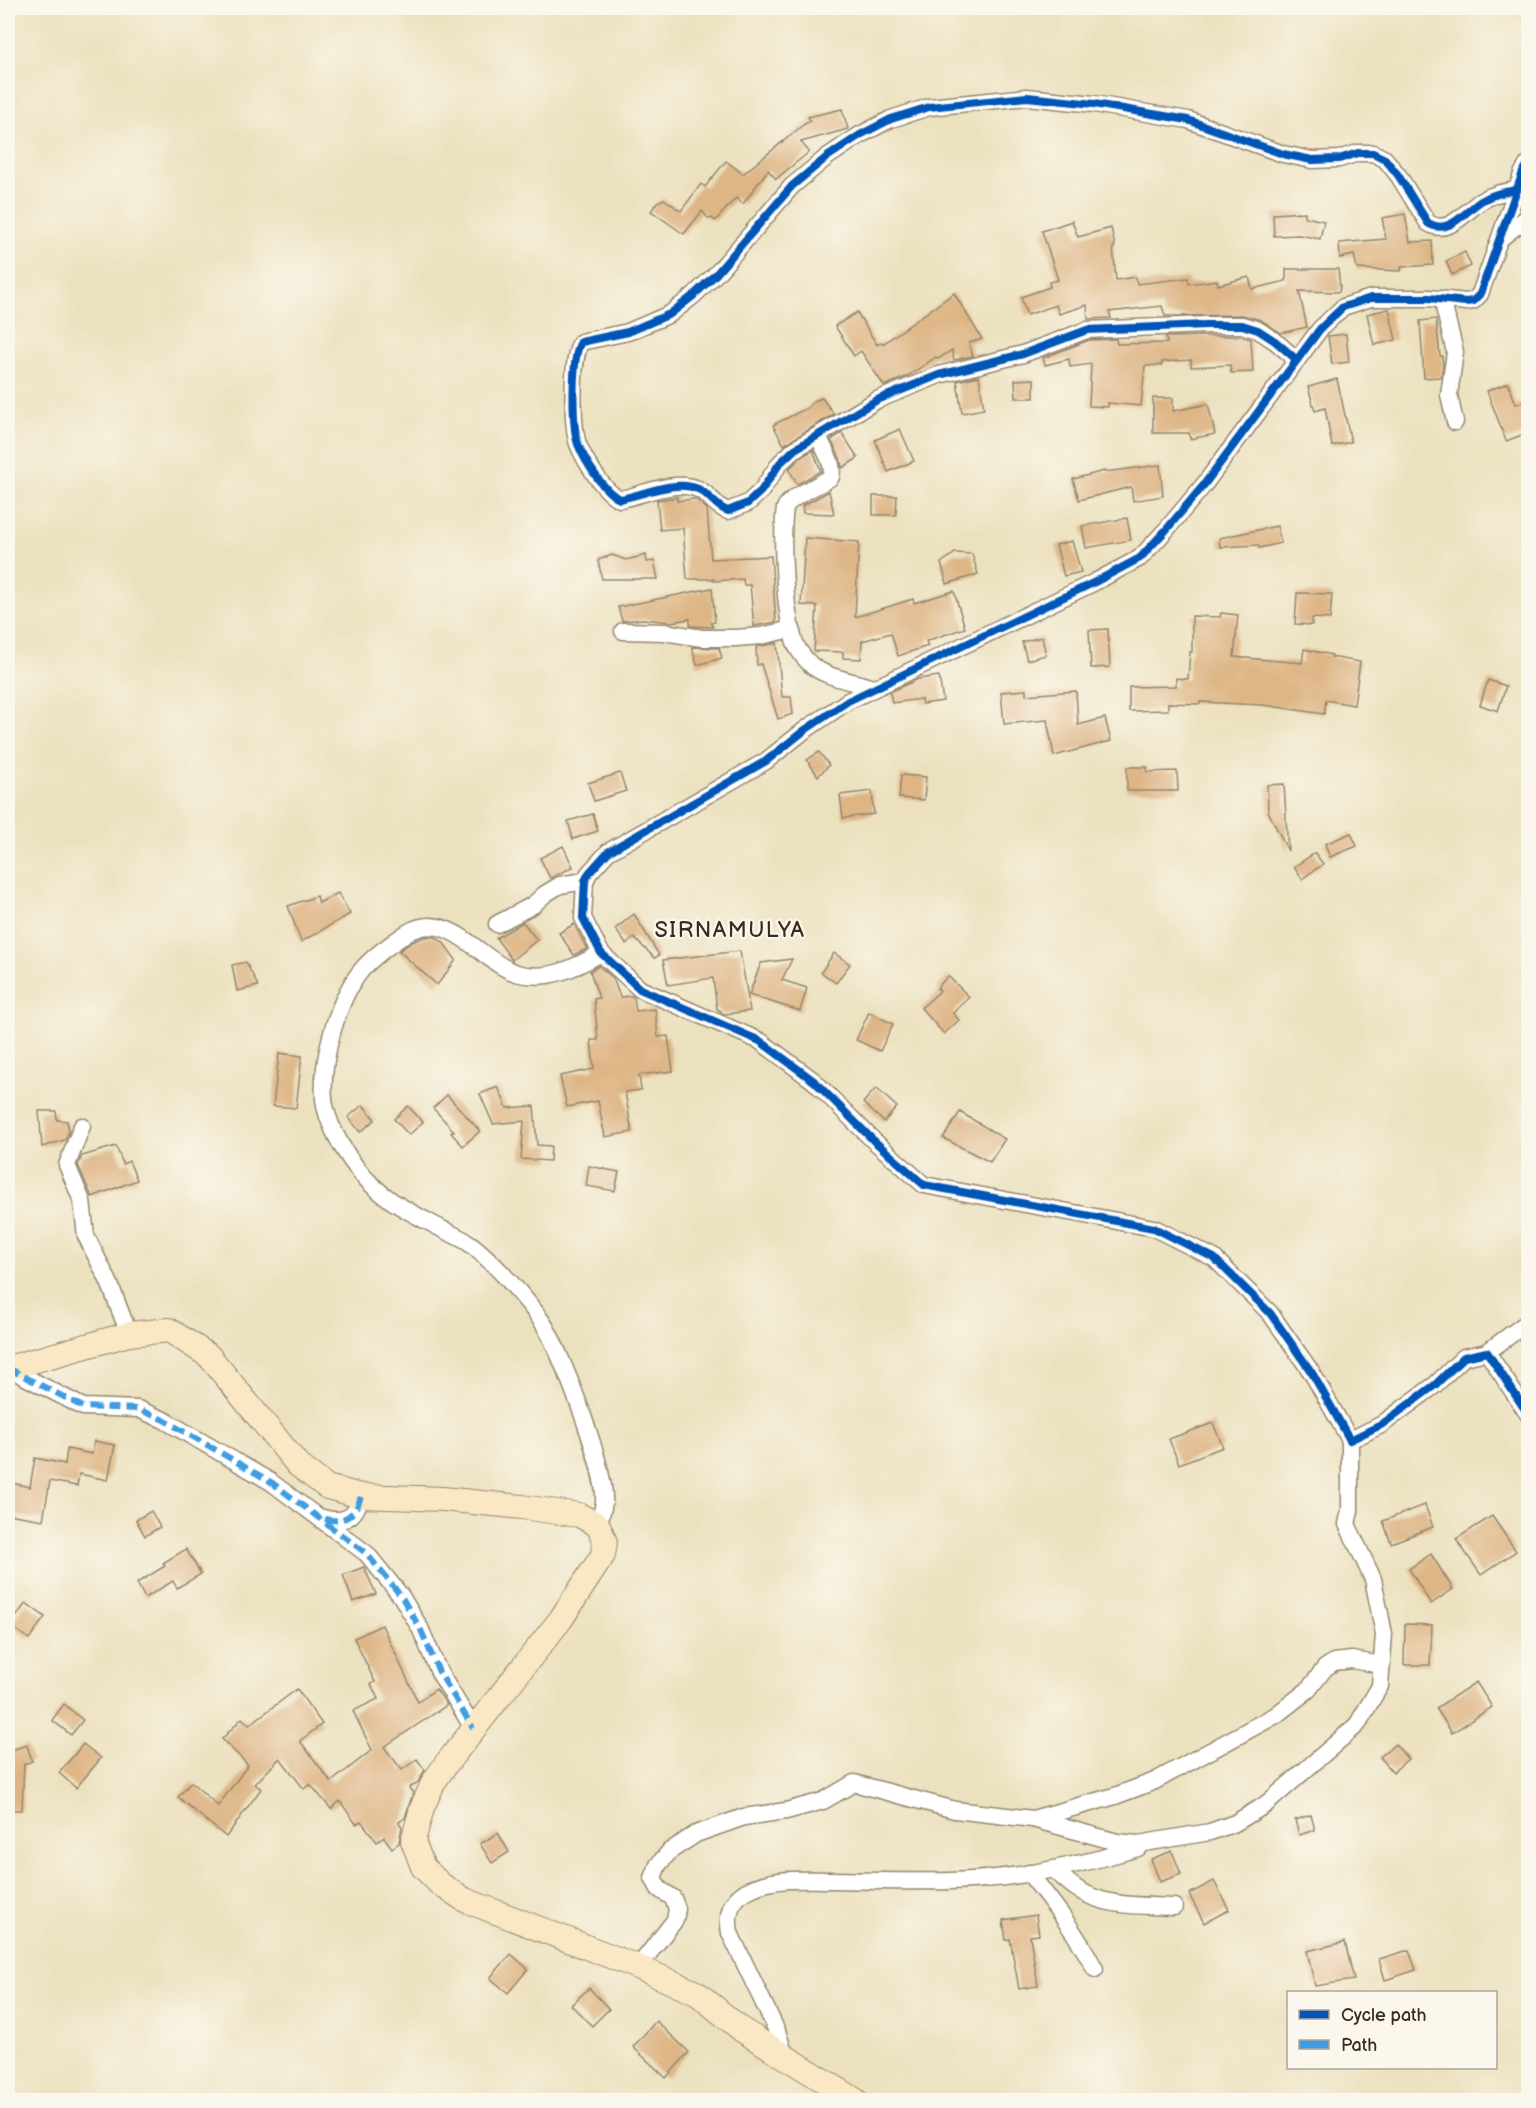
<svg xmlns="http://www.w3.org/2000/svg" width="1536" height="2108" viewBox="0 0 1536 2108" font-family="'Balsamiq Sans',sans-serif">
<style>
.building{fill:#deb686}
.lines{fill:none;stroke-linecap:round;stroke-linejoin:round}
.minor-casing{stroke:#94866e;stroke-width:19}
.secondary-casing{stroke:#94866e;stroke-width:26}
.minor{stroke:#fff;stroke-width:16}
.secondary{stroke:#fae7c3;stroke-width:24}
.quiet{stroke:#3f9ce0;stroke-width:6;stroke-dasharray:12 6;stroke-linecap:butt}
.cycleway-casing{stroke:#fbf7ec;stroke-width:11}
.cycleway{stroke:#0057b8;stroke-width:8}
.labels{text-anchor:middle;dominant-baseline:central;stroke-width:4.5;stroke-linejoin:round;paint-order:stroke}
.quarter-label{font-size:22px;letter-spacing:1.5px;fill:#3b2a1e;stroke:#fbf7ec}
</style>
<rect width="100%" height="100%" fill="#fbf7ec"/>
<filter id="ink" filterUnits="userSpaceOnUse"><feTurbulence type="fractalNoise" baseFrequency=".0167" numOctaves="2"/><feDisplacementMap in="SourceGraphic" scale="12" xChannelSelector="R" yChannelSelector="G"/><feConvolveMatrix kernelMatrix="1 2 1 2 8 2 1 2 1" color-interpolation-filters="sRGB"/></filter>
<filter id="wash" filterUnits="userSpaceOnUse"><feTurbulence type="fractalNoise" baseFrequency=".008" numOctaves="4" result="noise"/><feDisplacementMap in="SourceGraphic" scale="24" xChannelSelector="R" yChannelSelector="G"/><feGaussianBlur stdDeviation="1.35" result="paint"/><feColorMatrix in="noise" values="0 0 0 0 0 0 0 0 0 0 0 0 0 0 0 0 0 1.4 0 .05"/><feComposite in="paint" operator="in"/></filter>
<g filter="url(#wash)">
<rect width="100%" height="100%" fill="#ece1bf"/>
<g id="blocks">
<!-- building -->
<g class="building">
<polygon points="842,109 848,129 801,142 809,152 776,179 768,170 743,204 736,198 715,221 712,218 709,219 702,211 684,234 651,211 657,202 664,199 681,211 701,184 705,187 726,161 743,174 803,125 810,121 808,117"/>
<polygon points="1305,212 1305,217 1324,221 1320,239 1299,235 1274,236 1273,214"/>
<polygon points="1405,214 1410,242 1432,241 1433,265 1401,267 1401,271 1357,269 1354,255 1340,258 1339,243 1386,239 1382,218"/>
<polygon points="1072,221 1078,237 1111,228 1115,246 1113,247 1116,280 1136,277 1137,284 1188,278 1189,284 1217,280 1218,285 1249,277 1252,289 1286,281 1286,269 1338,269 1340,287 1339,292 1299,291 1307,327 1281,333 1261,320 1242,315 1165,316 1162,306 1109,312 1111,318 1088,319 1087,305 1059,314 1056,305 1027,315 1021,297 1050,287 1049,282 1058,280 1042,231"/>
<polygon points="1465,252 1471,266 1452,275 1446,261"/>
<polygon points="954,293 982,339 969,343 973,356 954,360 952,350 938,359 936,357 908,376 884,386 861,351 854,356 835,326 857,312 877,345 882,342 883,344"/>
<polygon points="1389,309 1396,340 1374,345 1367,314"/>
<polygon points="1436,319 1440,356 1442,356 1443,365 1441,377 1424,378 1420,321"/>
<polygon points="1346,334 1349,362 1332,364 1328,336"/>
<polygon points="1206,336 1240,336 1251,339 1253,372 1231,373 1230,365 1191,367 1191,360 1162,362 1162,365 1145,366 1141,406 1108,403 1108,407 1089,406 1091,364 1070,367 1069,359 1045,365 1043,358 1089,340 1116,339 1117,344 1167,343 1166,337"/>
<polygon points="979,376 984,409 962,413 957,381"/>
<polygon points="1034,379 1034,398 1016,398 1015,380"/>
<polygon points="1337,379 1351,442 1332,446 1325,408 1315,411 1308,387"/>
<polygon points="1508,383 1516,404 1528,400 1528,421 1523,422 1527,433 1506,441 1487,391"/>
<polygon points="822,398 834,414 784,445 773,425 807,408 814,401"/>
<polygon points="1153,398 1173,398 1173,411 1208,404 1215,434 1190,439 1189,433 1153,433"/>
<polygon points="900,429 914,461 888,472 875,440"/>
<polygon points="842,433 858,458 842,468 840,458 831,440"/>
<polygon points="813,450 821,471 797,484 789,469 801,457"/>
<polygon points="1160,465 1163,496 1133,501 1131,487 1079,500 1073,479 1104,471 1104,472"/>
<polygon points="829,491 834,514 803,513 802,506"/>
<polygon points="873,496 897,496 896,515 873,515"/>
<polygon points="677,497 677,501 695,499 707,509 711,559 771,556 776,622 754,626 750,585 744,585 743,579 714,581 714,579 687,579 683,528 660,530 657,500"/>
<polygon points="1127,518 1131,540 1086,548 1082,526"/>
<polygon points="1277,526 1281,543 1259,548 1258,545 1220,547 1219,538"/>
<polygon points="805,538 859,542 855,617 913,599 914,603 954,591 965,628 926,641 928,646 898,656 891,633 862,641 861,659 843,658 843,652 814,651 817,606 801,605"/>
<polygon points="1072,541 1081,572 1064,576 1056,545"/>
<polygon points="955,553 972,554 978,574 947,584 941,563"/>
<polygon points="612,555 626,560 646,555 647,562 654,561 658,579 602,579 598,560"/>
<polygon points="712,588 715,622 711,623 713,627 690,626 690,619 671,622 643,619 622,621 618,607"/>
<polygon points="1297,593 1332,594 1330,619 1312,618 1312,625 1295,624"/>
<polygon points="1221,613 1238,615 1234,657 1302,663 1304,649 1332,655 1331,657 1360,662 1354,705 1326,700 1324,714 1263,705 1200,702 1200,704 1168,703 1168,710 1129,711 1129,687 1176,686 1176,678 1188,679 1190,652 1192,652 1192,616 1220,617"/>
<polygon points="1108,629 1110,667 1091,668 1089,630"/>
<polygon points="1042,637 1046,655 1027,660 1022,642"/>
<polygon points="777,643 782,697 791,697 793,714 778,719 761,664 757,665 756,647"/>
<polygon points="692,647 719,648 722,658 697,665"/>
<polygon points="939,676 943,701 922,704 921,699 892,703 890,692 918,679"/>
<polygon points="1488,680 1506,686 1498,711 1480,705"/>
<polygon points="1026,690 1026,695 1076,691 1078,725 1105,718 1111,741 1054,756 1047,720 1004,724 1001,692"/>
<polygon points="819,752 829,765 818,776 807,760"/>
<polygon points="1127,767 1147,767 1147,772 1177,771 1178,791 1127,791"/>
<polygon points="620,773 626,791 594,801 588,783"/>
<polygon points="901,775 926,777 924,800 899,798"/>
<polygon points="1284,784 1288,851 1268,811 1267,785"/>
<polygon points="872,791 874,814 843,818 840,795"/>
<polygon points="593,814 598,831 573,839 568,821"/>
<polygon points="1351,833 1357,846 1330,857 1325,844"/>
<polygon points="563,846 573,867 550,878 540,858"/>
<polygon points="1315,853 1323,864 1302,879 1294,867"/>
<polygon points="338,893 350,914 301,942 288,906 317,896 319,903"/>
<polygon points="634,914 659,955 655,958 634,938 626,944 615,929"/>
<polygon points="523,922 537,940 512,960 496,938"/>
<polygon points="574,924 587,949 574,955 559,933"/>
<polygon points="424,937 435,937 443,942 456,960 437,985 399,951 412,942"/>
<polygon points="740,951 750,1011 725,1014 721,1013 721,1011 717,1009 713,978 668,985 663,960"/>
<polygon points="834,953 850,964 836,983 821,972"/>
<polygon points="792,959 782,980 807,988 800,1011 749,995 761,963"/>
<polygon points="246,962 258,986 237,991 232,965"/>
<polygon points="599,966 613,978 620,997 632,996 634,998 636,1011 655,1009 658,1037 668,1036 673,1071 639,1075 641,1090 625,1092 632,1132 605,1137 598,1101 567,1107 560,1076 594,1069 591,1040 598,1040 594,999 599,998 590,971"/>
<polygon points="948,976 969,997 953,1013 959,1020 944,1034 921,1008 940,991 937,988"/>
<polygon points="869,1012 893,1024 880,1051 856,1040"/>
<polygon points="279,1053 302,1056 296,1108 273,1106"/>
<polygon points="498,1087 507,1108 534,1106 537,1145 551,1146 550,1161 521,1159 524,1121 493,1124 480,1094"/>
<polygon points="876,1088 897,1107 884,1122 863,1103"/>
<polygon points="447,1095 480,1131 463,1146 451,1133 454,1131 433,1108"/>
<polygon points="363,1105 375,1120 360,1132 348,1117"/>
<polygon points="408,1106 423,1122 409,1135 394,1119"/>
<polygon points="39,1111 56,1111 57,1120 67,1121 69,1131 65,1140 42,1147"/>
<polygon points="960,1112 1005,1139 990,1162 943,1138"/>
<polygon points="116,1146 123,1164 129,1161 137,1180 92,1197 78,1165 82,1156"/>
<polygon points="589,1166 619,1172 615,1191 586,1186"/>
<polygon points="1213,1423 1223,1447 1179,1464 1169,1439"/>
<polygon points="94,1441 115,1445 108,1480 79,1474 77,1486 50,1481 43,1520 8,1514 8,1482 30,1487 35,1458 65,1464 67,1449 92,1454"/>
<polygon points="1425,1505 1433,1527 1391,1543 1383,1521"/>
<polygon points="151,1511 160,1527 145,1536 136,1520"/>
<polygon points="1492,1516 1516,1551 1481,1575 1456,1539"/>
<polygon points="186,1549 201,1574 177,1588 173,1581 145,1598 137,1583 165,1566 163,1563"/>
<polygon points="1431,1554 1453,1589 1431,1604 1409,1569"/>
<polygon points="364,1567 376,1594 353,1602 343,1575"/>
<polygon points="26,1603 45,1617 29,1639 10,1625"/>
<polygon points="1405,1624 1432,1625 1430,1665 1404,1665"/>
<polygon points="382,1625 418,1702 436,1689 447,1705 384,1747 402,1770 417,1759 425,1770 418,1782 409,1788 413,1793 405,1818 399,1822 402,1827 399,1843 392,1848 384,1837 377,1842 361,1821 356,1824 340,1801 331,1809 310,1784 304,1789 280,1758 255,1784 261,1789 226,1837 178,1797 191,1782 218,1806 248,1765 222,1739 242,1718 249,1725 297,1689 322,1724 300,1741 331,1782 372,1750 353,1711 378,1699 371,1684 375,1682 354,1638"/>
<polygon points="1476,1682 1492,1707 1452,1733 1436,1708"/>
<polygon points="64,1704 83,1720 71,1735 52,1720"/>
<polygon points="83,1744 101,1758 76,1788 59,1773"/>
<polygon points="1395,1744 1408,1759 1393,1772 1380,1757"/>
<polygon points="27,1745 32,1761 24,1764 22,1810 8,1810 8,1751"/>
<polygon points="1311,1815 1315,1830 1299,1835 1295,1820"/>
<polygon points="498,1833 509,1852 492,1863 480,1844"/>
<polygon points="1172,1851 1181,1874 1160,1882 1151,1859"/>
<polygon points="1214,1881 1229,1910 1204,1923 1189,1894"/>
<polygon points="1036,1915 1039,1935 1030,1936 1038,1986 1019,1989 1010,1939 1006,1940 1003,1920"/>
<polygon points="1345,1942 1354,1980 1315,1986 1307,1951"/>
<polygon points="1409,1950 1416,1970 1385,1980 1379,1959"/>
<polygon points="511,1954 528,1969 508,1993 490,1978"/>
<polygon points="589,1988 609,2009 592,2026 571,2005"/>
<polygon points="656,2021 689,2052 666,2078 633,2047"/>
</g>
</g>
</g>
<g filter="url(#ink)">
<use href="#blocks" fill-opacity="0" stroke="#94866e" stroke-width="1.5"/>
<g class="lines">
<defs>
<g id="minor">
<polyline points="1528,164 1523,172 1480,294 1473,301 1466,302 1429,298 1371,298 1343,307 1320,329 1203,486 1166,530 1140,558 1095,582 848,701 805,730 766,761 608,852 589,873 585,881 583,918 601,953 640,989 760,1041 814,1081 873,1140 924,1185 1154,1228 1214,1258 1270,1313 1312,1373 1350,1440 1381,1425 1435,1385 1464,1357 1487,1352 1528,1414"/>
<polyline points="1501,238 1528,217"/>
<polyline points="1442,299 1455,352 1449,395 1455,422"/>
<path d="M1297,360L1275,341L1258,330L1242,325H1206L1087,330L1023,354L939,375L877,400L795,449L780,463L761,491L748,503L728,511C715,507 710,494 698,489C675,479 643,495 620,499C604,493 584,459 578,444C572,426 571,357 581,342L628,332L670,314L693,296L717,273L792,186L827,157L860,135L891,119L929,107L1027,97L1094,104L1188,120L1283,154L1312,160L1339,159L1358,153H1373L1385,159L1398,175L1428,223C1449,236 1464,212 1481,201C1492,194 1504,192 1517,190"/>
<path d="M818,436C823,448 835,464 831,477C819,486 790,496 785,508C781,537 784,625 798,649C801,654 806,660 810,664C825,678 854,681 873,688"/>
<polyline points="623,631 664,632 702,638 736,638 761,636 792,629"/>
<polyline points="497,924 533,905 545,894 560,885 585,881"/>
<polyline points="82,1126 67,1165 82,1201 86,1236 109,1282 129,1334"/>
<polyline points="1487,1352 1528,1322"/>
<polyline points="8,1368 83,1407 138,1409 164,1420 271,1482 367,1554 401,1596 420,1628 439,1672 473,1728"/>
<path d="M320,1517C342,1524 355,1520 361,1496"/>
<path d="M598,1525C600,1518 603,1510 604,1502C607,1471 561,1351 543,1323C527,1299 492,1260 469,1243C461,1238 452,1234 444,1230C410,1212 380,1199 356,1167C342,1149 326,1121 324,1099C321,1059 338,994 366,965C376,955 395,941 407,933C449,907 481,962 516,973C547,982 575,968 601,953"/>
<polyline points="1033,1819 1115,1796 1155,1781 1276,1715 1308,1690 1325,1668 1334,1662 1352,1660 1382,1665"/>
<path d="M1054,1870C1062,1876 1070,1885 1079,1890C1107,1908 1142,1905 1174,1907"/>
<path d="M1029,1873C1053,1903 1077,1934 1095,1969"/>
<polyline points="638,1967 675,1920 677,1909 673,1898 659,1889 653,1878 658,1865 670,1851 696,1834 744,1817 786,1811 823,1801 854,1783 955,1810 1033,1819 1117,1842 1138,1844 1210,1832 1235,1823 1265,1805 1357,1725 1380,1686 1384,1634 1373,1579 1347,1524 1350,1511 1350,1440"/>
<path d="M786,2059L777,2031L730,1933C726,1910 732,1896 755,1887C778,1877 807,1880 831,1880C871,1881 910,1882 950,1881C1014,1880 1077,1866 1138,1848"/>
</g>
<polyline id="secondary" points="8,1368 129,1334 169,1330 209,1356 298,1465 327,1487 361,1496 443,1499 522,1507 579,1515 598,1525 605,1542 603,1555 561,1619 446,1764 433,1783 422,1808 413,1841 423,1867 440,1884 465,1900 638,1967 698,1994 742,2030 855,2100"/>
</defs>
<!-- minor casing -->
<use href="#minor" class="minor-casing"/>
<!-- secondary casing -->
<use href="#secondary" class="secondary-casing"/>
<!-- minor -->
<use href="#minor" class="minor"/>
<!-- secondary -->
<use href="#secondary" class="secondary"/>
<!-- quiet -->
<g class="quiet">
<polyline points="8,1368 83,1407 138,1409 164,1420 271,1482 367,1554 401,1596 420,1628 439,1672 473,1728"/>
<path d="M325,1519C344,1524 356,1515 361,1496"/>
</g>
<defs>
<g id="cycleway">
<polyline points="1528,164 1523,172 1480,294 1473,301 1466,302 1429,298 1371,298 1343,307 1320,329 1203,486 1166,530 1140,558 1095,582 848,701 805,730 766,761 608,852 589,873 585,881 583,918 601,953 640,989 760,1041 814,1081 873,1140 924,1185 1154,1228 1214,1258 1270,1313 1312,1373 1350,1440 1381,1425 1435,1385 1464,1357 1487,1352 1528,1414"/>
<path d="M1297,360L1275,341L1258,330L1242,325H1206L1087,330L1023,354L939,375L877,400L795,449L780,463L761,491L748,503L728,511C715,507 710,494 698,489C675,479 643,495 620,499C604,493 584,459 578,444C572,426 571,357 581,342L628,332L670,314L693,296L717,273L792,186L827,157L860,135L891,119L929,107L1027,97L1094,104L1188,120L1283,154L1312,160L1339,159L1358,153H1373L1385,159L1398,175L1428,223C1449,236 1464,212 1481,201C1492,194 1504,192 1517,190"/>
</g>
</defs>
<!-- cycleway casing -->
<use href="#cycleway" class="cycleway-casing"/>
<!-- cycleway -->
<use href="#cycleway" class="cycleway"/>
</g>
</g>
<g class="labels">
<!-- quarter labels -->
<g class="quarter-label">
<text x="730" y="930">SIRNAMULYA</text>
</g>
</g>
<!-- margin -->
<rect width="1536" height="2108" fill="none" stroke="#fbf7ec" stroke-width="30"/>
<!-- legend -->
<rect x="1287" y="1991" width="210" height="78" fill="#fbf7ec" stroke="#aea59a" stroke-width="1.5"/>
<rect x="1299" y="2010" width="30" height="9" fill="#0057b8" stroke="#aea59a" stroke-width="1.5"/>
<text x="1341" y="2021" font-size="18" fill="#3b2a1e">Cycle path</text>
<rect x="1299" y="2040" width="30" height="9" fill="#3f9ce0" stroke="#aea59a" stroke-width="1.5"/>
<text x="1341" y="2051" font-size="18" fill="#3b2a1e">Path</text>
</svg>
